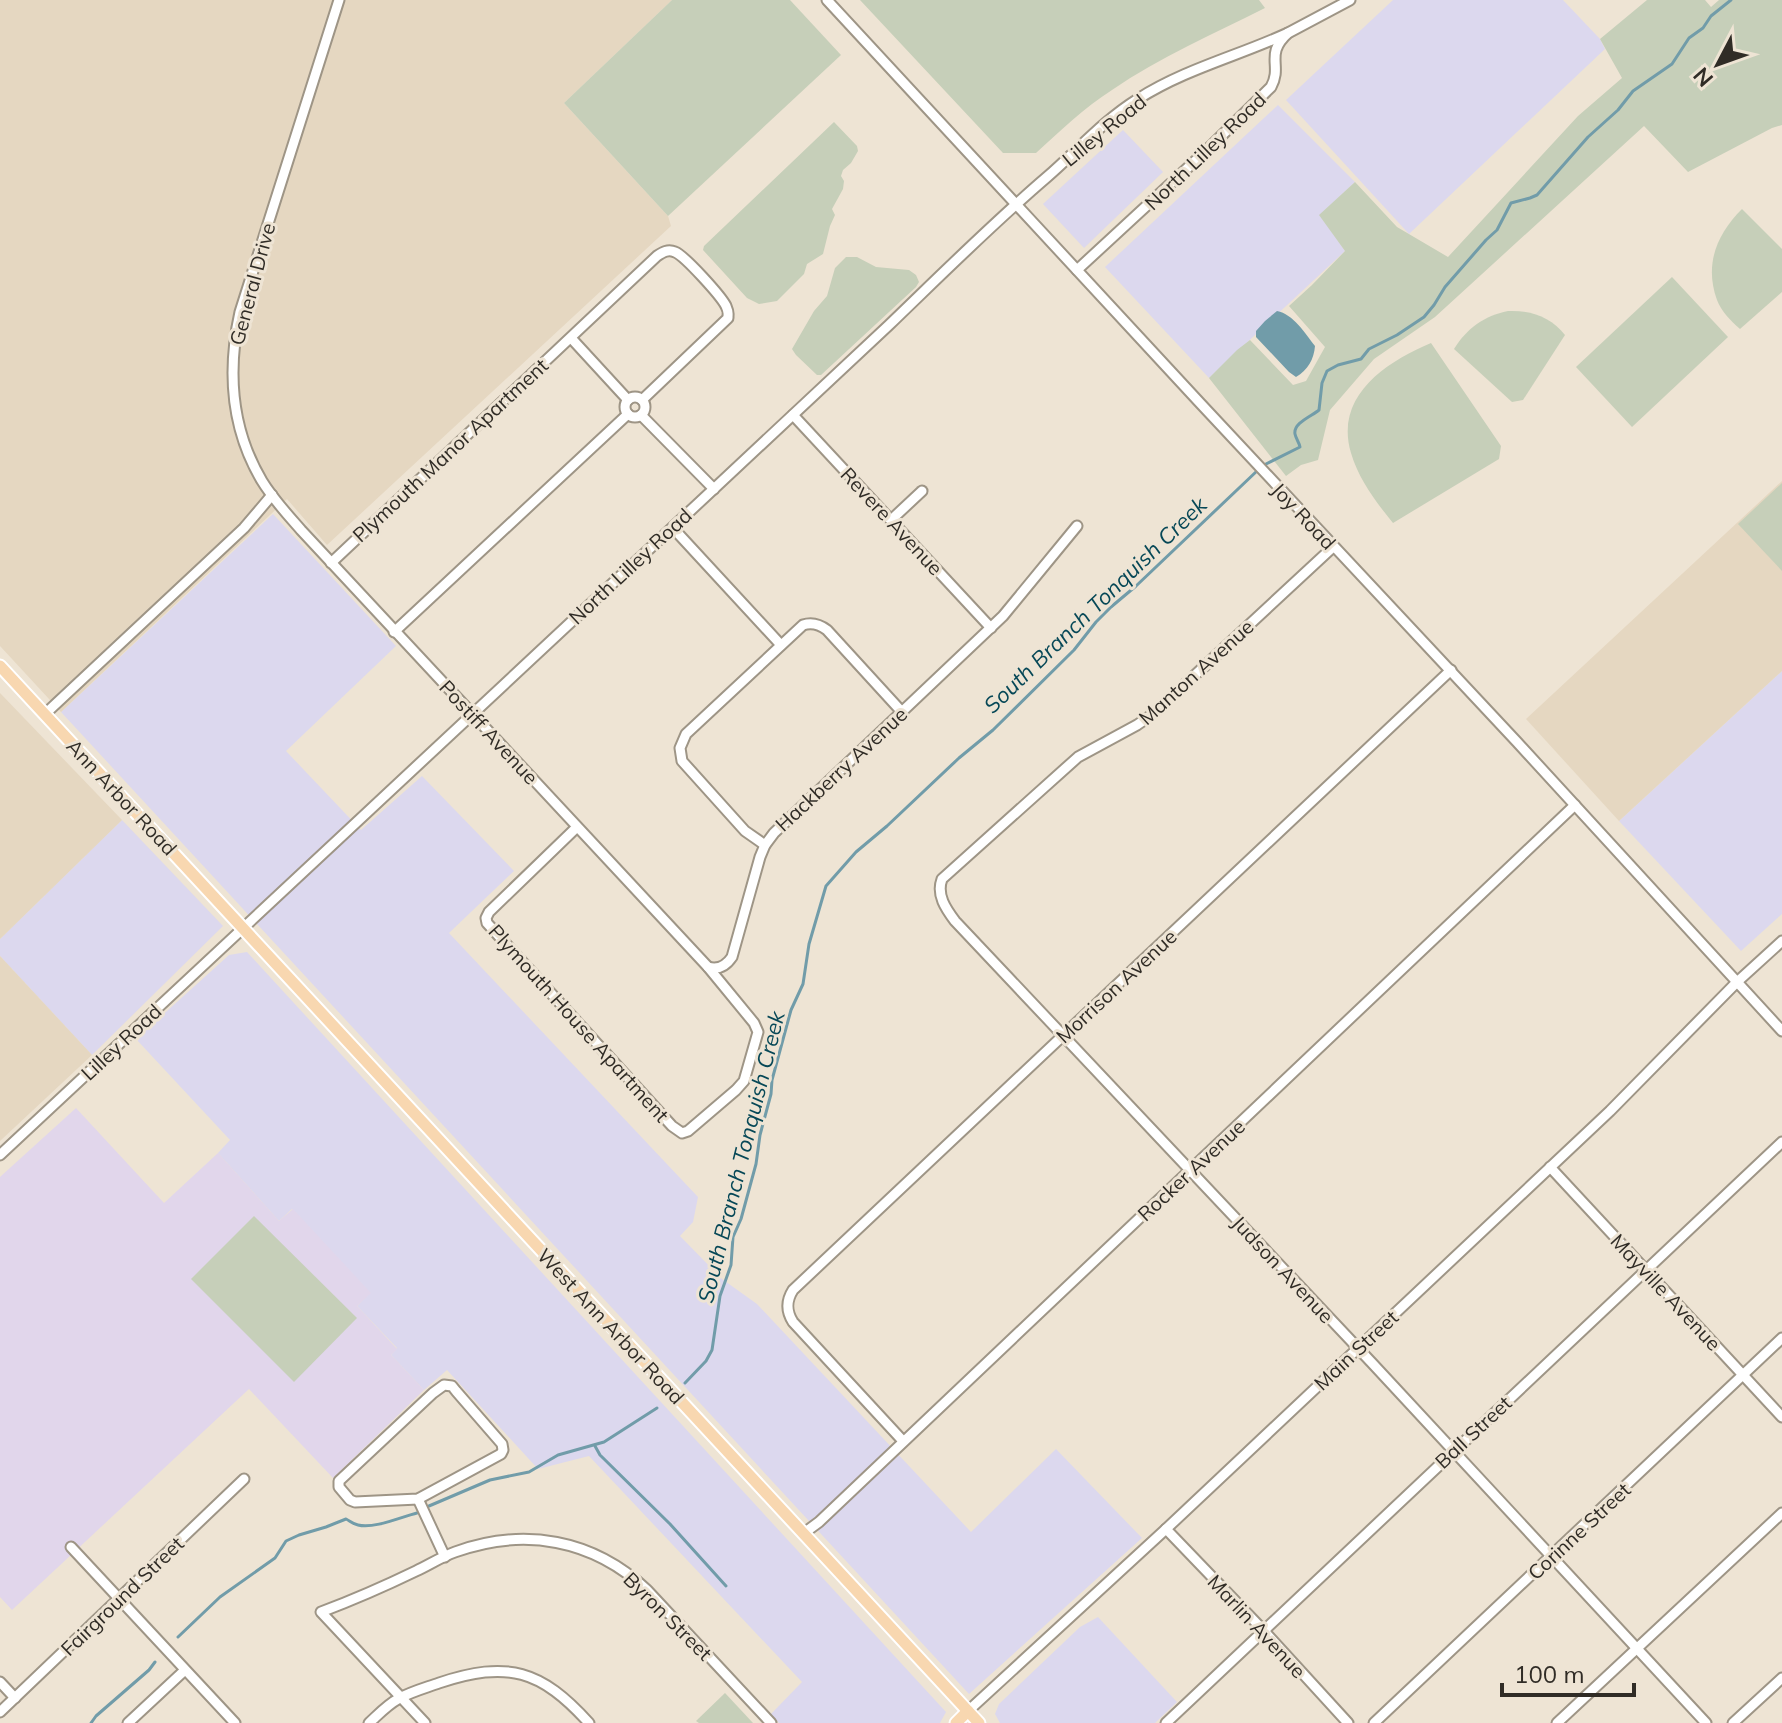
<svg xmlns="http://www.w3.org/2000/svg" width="1782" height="1723" viewBox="0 0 1782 1723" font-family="Mulish,sans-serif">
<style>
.commercial{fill:#dcd8ee}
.built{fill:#e5d7c1}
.education{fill:#e1d6eb}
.green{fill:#c6cfb9}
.water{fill:#719ca9}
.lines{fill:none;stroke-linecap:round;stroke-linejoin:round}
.stream{stroke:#719ca9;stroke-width:3}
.minor-casing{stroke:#9e9586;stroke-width:13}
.major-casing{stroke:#fff;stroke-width:15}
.minor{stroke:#fff;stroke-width:9}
.major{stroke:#f8d7b0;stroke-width:11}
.labels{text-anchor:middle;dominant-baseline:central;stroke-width:6;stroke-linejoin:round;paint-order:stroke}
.street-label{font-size:20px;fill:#302c26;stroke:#eee4d4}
.water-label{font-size:22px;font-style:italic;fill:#074857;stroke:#eee4d4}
</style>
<rect width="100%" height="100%" fill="#eee4d4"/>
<!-- commercial -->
<g class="commercial">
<polygon points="1393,0 1563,0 1600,39 1605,49 1409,234 1286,100"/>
<polygon points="1278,105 1355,182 1320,215 1345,251 1209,378 1105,267"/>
<polygon points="1123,130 1163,172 1084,248 1043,204"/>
<polygon points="273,514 396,646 286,751 361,830 422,776 514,871 449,933 698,1197 693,1222 680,1236 722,1279 757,1304 971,1532 1056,1449 1142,1538 969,1694 61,712"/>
<polygon points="1782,671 1782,914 1741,951 1619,821"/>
<polygon points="122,820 223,926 92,1055 0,956 0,939"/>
<polygon points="247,952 946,1712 940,1723 779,1723 771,1714 802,1682 589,1456 538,1469 447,1370 424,1390 391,1355 397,1348 357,1306 370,1293 292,1209 279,1221 218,1153 230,1140 136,1039 229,955"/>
<polygon points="1098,1617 1177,1702 1155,1723 1000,1723 995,1714 999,1704 1080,1627"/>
</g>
<!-- built -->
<g class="built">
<polygon points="0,0 672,0 564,103 668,216 671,226 327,545 287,499 61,712 0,646"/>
<polygon points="1782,481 1782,671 1619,821 1526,719"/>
<polygon points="0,693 122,820 0,939"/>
<polygon points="0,956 92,1055 0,1141"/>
</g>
<!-- education -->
<polygon class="education" points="76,1108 164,1203 218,1153 279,1221 293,1209 371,1293 357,1306 397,1349 391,1355 424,1390 333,1478 249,1389 12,1610 0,1597 0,1177"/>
<!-- green -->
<g class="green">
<polygon points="672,0 790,0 841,55 668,216 564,103"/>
<path d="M860,0H1259L1265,8C1213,34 1160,57 1112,90C1084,108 1060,131 1036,153H1003Z"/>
<polygon points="1647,0 1705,0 1711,7 1719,0 1782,0 1782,125 1772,128 1688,172 1644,126 1435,317 1374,359 1330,410 1318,460 1301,465 1286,476 1209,378 1237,350 1250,340 1293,385 1306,381 1325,347 1289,306 1312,285 1345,251 1319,215 1355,182 1397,227 1448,257 1578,116 1622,78 1600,39"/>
<polygon points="834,122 857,146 858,151 851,163 843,170 841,176 844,181 843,189 832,209 835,215 830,226 823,254 807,264 804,274 777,301 759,304 747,298 703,250 704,246"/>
<path d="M1742,209L1782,249V292L1740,329C1731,321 1721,311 1717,300C1704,264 1717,234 1742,209Z"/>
<polygon points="846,257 857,257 876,267 909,270 916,275 919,282 916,287 821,375 817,375 796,355 792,349 814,311 827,296 835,268"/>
<polygon points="1672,277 1728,337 1632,427 1576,367"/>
<path d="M1508,311C1531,310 1551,317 1565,335L1523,400L1512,402L1454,349C1467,328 1484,316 1508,311Z"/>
<path d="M1431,343L1501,446L1499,459L1393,523C1376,502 1359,480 1351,453C1334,396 1386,362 1431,343Z"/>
<polygon points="1782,483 1782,571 1738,524"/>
<polygon points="254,1216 357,1318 294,1382 191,1279"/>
<polygon points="725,1693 753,1723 699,1723 696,1721"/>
</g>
<!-- water -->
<path class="water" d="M1277,311C1293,314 1305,333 1315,346C1314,359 1308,370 1296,377L1289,372L1256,337V331L1265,321Z"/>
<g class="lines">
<!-- stream -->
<g class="stream">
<path d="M1264,465L1300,447C1299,442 1296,439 1295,434C1293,423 1312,416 1319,410L1322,383L1327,371L1338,365L1361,359L1369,349L1397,335L1424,317L1434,305L1445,287L1486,240L1497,230L1511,203L1530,198L1537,195L1588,137L1618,110L1633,91L1672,64L1689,38L1703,28L1711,16L1731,0"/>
<polyline points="685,1383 706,1361 712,1350 720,1296 731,1265 733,1237 741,1219 756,1164 760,1135 771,1094 772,1080 791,1010 803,984 809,944 826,886 856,852 887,826 959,758 993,730 1074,650 1096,622 1111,607 1136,586 1258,470"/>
<polyline points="595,1446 600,1455 670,1524 726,1586"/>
<polyline points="429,1506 490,1480 529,1472 558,1455 604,1442 657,1408"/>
<path d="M178,1637L220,1597L275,1558L286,1541L299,1535L326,1527L346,1519C350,1521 353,1524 358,1525C374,1529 401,1517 417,1513"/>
<polyline points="91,1723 96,1716 149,1670 155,1662"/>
</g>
<defs>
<g id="minor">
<path d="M339,0L240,312C227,371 231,429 262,481C273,499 287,514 301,530L708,967L754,1023L758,1032L744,1081L736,1090L688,1131L682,1133L672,1126L487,923L486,918L489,912L577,827"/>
<polyline points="827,0 1200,403 1517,742 1782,1031"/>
<path d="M1077,270L1207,150L1271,87C1283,65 1264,55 1288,33L1350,0"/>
<polyline points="571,338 628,400"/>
<circle cx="635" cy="407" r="10"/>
<polyline points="641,415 714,489"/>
<polyline points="793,415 991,628"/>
<polyline points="891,520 922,491"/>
<polyline points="673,528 781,645"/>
<path d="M1333,547L1153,714L1137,725L1078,757L942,879C936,895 946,909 955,921L1372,1363L1706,1723"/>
<path d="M331,563L657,256C663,252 668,249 675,252C685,256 721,296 726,306C729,313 728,311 728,318L642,400"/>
<polyline points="394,632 628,414"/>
<polyline points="45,714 244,528 272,495"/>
<path d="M765,845L745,831L682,761L680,748L686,734L803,625C812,622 819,624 827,630L902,712"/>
<path d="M708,967C718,970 726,966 732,957L760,857L765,845L774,833L1003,616L1077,526"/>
<path d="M0,1155C240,932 479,707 719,484C776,431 833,378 889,325C941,275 992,224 1047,177C1077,151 1104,120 1138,99C1185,69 1238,56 1288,33"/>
<polyline points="1550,1167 1782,1417"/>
<polygon points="444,1385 452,1386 456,1391 502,1444 503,1450 501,1454 418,1499 355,1502 350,1500 339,1487 339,1481 433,1393"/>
<path d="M903,1441L793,1322C786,1311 786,1301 793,1290L1451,670"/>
<polyline points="418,1499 445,1557"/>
<polyline points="1166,1529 1264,1631 1348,1723"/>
<polyline points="804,1533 819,1522 1575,805"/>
<polyline points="71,1547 235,1723"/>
<polyline points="0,1682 15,1698"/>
<polyline points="968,1711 1166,1529 1610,1111 1737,982 1782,941"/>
<polyline points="0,1712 244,1479"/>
<polyline points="128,1723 185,1670"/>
<path d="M369,1723C378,1715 387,1705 398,1699C410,1692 425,1688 439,1683C508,1660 541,1670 589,1723"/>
<path d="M425,1723L321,1612C353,1600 385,1586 416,1571C429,1565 441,1557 455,1552C524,1527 593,1539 647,1590L771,1723"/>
<polyline points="1166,1723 1782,1142"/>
<polyline points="1374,1723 1782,1338"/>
<polyline points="1557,1723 1782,1513"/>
<polyline points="1733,1723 1782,1678"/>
</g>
<g id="major">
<polyline points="0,666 979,1723"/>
<polyline points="956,1723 968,1711"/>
</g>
</defs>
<!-- minor casing -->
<use href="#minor" class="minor-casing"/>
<!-- major casing -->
<use href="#major" class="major-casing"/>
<!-- minor -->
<use href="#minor" class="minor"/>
<!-- major -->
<use href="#major" class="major"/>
</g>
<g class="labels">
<!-- street labels -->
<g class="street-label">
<text transform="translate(1104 130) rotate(-39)">Lilley Road</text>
<text transform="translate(1205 151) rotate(-44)">North Lilley Road</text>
<text transform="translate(252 284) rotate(-75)">General Drive</text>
<text transform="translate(450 450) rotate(-43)">Plymouth Manor Apartment</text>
<text transform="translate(1304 516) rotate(47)">Joy Road</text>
<text transform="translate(892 521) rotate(47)">Revere Avenue</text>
<text transform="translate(630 566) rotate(-43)">North Lilley Road</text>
<text transform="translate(1196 672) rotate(-42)">Manton Avenue</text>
<text transform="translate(489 732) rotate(47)">Postiff Avenue</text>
<text transform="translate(841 769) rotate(-43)">Hackberry Avenue</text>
<text transform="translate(122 797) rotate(47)">Ann Arbor Road</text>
<text transform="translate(1116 986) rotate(-43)">Morrison Avenue</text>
<text transform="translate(579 1023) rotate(48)">Plymouth House Apartment</text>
<text transform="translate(121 1042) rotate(-43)">Lilley Road</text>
<text transform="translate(1191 1170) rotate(-43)">Rocker Avenue</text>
<text transform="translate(1283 1269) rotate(47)">Judson Avenue</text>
<text transform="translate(1666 1292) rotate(47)">Mayville Avenue</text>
<text transform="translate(611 1326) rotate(47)">West Ann Arbor Road</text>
<text transform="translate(1356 1350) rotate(-43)">Main Street</text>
<text transform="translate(1473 1432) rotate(-43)">Ball Street</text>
<text transform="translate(1579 1531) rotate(-43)">Corinne Street</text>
<text transform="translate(122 1596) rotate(-44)">Fairground Street</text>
<text transform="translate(668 1616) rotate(45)">Byron Street</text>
<text transform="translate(1257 1626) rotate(47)">Marlin Avenue</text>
</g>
<!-- water labels -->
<g class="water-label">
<text transform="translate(1095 605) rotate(-44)">South Branch Tonquish Creek</text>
<text transform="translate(741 1157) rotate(-76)">South Branch Tonquish Creek</text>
</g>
</g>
<!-- north arrow -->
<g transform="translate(1718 64) rotate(229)" stroke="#eee4d4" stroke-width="6" paint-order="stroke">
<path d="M0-6L14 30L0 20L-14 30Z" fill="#302c26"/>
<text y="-12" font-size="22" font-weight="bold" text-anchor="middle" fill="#302c26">N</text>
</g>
<!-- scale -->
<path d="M1502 1683v12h132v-12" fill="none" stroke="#302c26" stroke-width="4"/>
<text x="1514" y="1683" font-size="24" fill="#302c26" stroke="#eee4d4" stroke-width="6" paint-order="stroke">100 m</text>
</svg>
